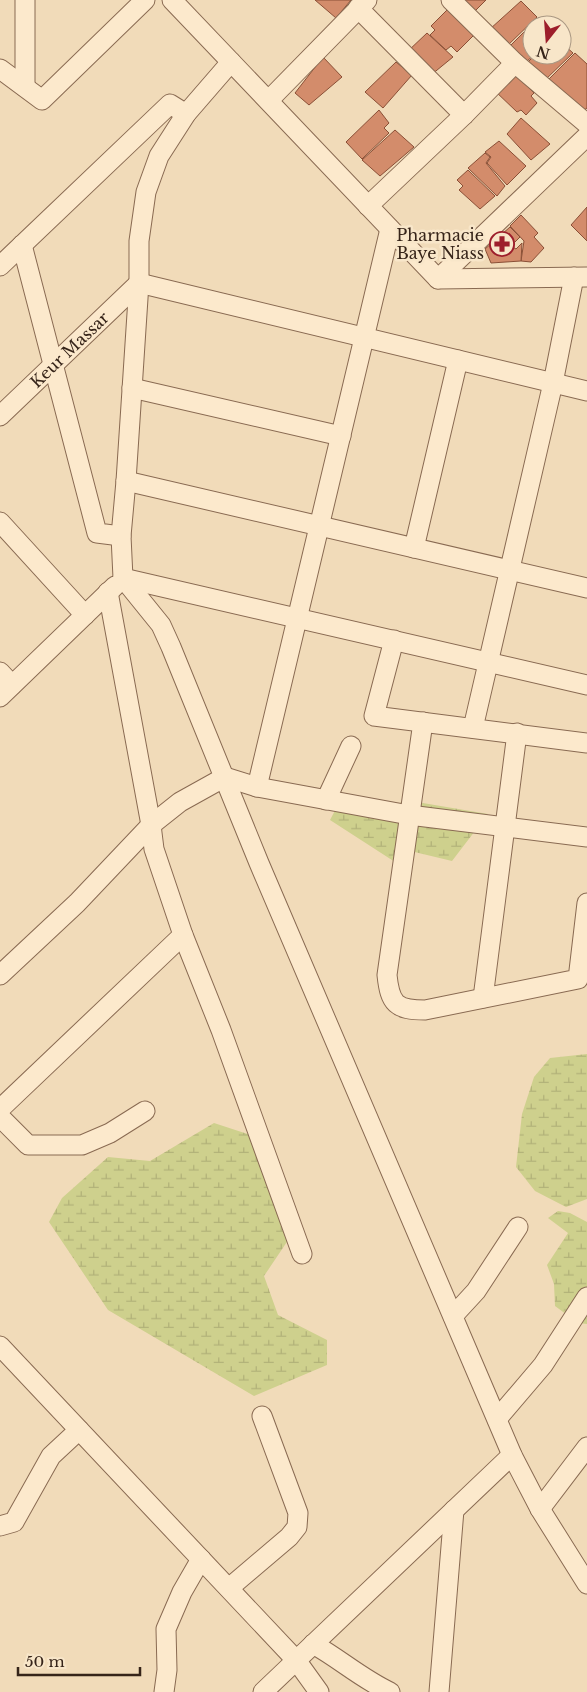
<svg xmlns="http://www.w3.org/2000/svg" width="587" height="1692" viewBox="0 0 587 1692" font-family="'Libre Baskerville',serif">
<style>
.wetland{fill:url(#wetland-marsh)}
.building{fill:#d38c6b;stroke:#8a4f36}
.lines{fill:none;stroke-linecap:round;stroke-linejoin:round}
.minor-casing{stroke:#896a52;stroke-width:21}
.minor{stroke:#fce9cc;stroke-width:19}
.labels{text-anchor:middle;dominant-baseline:central;stroke-width:5;stroke-linejoin:round;paint-order:stroke}
.poi-label{font-size:16px;fill:#362419;stroke:#f8e6c9;text-anchor:end}
.street-label{font-size:16px;fill:#362419;stroke:#f8e6c9}
</style>
<defs>
<pattern id="wetland-marsh" width="20" height="14" patternUnits="userSpaceOnUse" patternTransform="scale(1.25)"><rect width="20" height="14" fill="#ced08d"/><path d="M1 5h8M5 5V1M11 12h8M15 12V8" fill="none" stroke="#b2b279"/></pattern>
</defs>
<rect width="100%" height="100%" fill="#f1dbb9"/>
<!-- wetland -->
<g class="wetland">
<polygon points="405,800 488,814 452,861 402,849 395,862 330,820 339,803 377,817"/>
<polygon points="587,1054 587,1199 566,1207 535,1191 516,1167 522,1114 534,1077 550,1058"/>
<polygon points="214,1123 257,1137 299,1224 264,1276 278,1315 327,1340 327,1365 254,1396 108,1310 49,1222 62,1198 108,1157 150,1161"/>
<polygon points="558,1211 570,1213 587,1222 587,1324 578,1323 555,1306 554,1284 547,1265 568,1233 548,1218"/>
</g>
<!-- building -->
<g class="building">
<polygon points="315,0 351,0 336,18"/>
<polygon points="463,0 486,0 475,11"/>
<polygon points="521,1 537,17 507,46 490,29"/>
<polygon points="448,9 475,34 457,52 451,46 446,50 430,35 435,30 431,26"/>
<polygon points="539,17 546,25 532,25 532,55 534,55 526,62 509,47"/>
<polygon points="427,33 453,57 431,75 407,52"/>
<polygon points="562,43 573,53 544,81 526,64 535,55 562,55"/>
<polygon points="575,53 587,64 587,108 583,111 548,80"/>
<polygon points="323,57 342,77 309,105 295,93"/>
<polygon points="396,62 412,75 383,108 365,92"/>
<polygon points="512,71 534,93 531,96 537,103 526,115 521,110 517,112 494,90"/>
<polygon points="379,110 389,123 384,128 389,133 362,159 346,142"/>
<polygon points="521,118 550,144 531,160 507,134"/>
<polygon points="395,130 414,147 380,176 362,160"/>
<polygon points="499,141 526,166 507,185 487,163 491,157 485,152"/>
<polygon points="485,153 490,157 486,163 505,186 497,196 468,168"/>
<polygon points="468,170 495,196 480,209 459,190 463,186 457,180"/>
<polygon points="587,207 587,241 571,225"/>
<polygon points="521,215 538,233 534,237 544,248 531,262 521,261 524,241 510,226"/>
<polygon points="510,227 520,237 511,246 516,249 522,243 521,261 491,263 485,249"/>
</g>
<g class="lines">
<defs>
<g id="minor">
<polyline points="172,0 438,279 587,277"/>
<polyline points="451,0 515,63 587,124"/>
<polyline points="358,8 464,115"/>
<polyline points="231,62 186,114 159,156 146,192 139,241 139,283 126,481 121,536 123,578 161,625 171,647 259,863 512,1455 540,1509 587,1584"/>
<polyline points="0,69 42,100 145,0"/>
<polyline points="25,87 25,0"/>
<polyline points="269,100 367,0"/>
<polyline points="368,206 464,115 515,63"/>
<polyline points="22,245 97,533 121,536"/>
<polyline points="0,266 170,104 186,114"/>
<polyline points="438,279 587,136"/>
<polyline points="132,388 341,436"/>
<path id="s1" d="M0,416L139,283L587,391"/>
<polyline points="126,481 587,588"/>
<polyline points="0,522 85,615"/>
<polyline points="414,548 458,360"/>
<polyline points="123,578 587,685"/>
<polyline points="108,592 151,825 154,849 183,935 221,1030 302,1254"/>
<polyline points="394,640 374,716 587,743"/>
<polyline points="0,672 12,685"/>
<polyline points="0,697 115,586"/>
<path d="M423,722L387,975C390,1004 396,1010 425,1010L578,979L587,903"/>
<polyline points="473,728 553,383 574,277"/>
<polyline points="257,787 390,229"/>
<polyline points="326,800 351,746"/>
<polyline points="0,975 77,903 151,825 180,802 225,777 257,787 409,815 587,837"/>
<polyline points="483,998 517,733"/>
<polyline points="0,1109 183,935"/>
<polyline points="0,1117 28,1145 82,1145 110,1133 145,1111"/>
<polyline points="453,1316 476,1291 518,1227"/>
<polyline points="0,1346 296,1660 319,1692"/>
<polyline points="497,1419 543,1365 587,1297"/>
<polyline points="540,1509 587,1447"/>
<polyline points="0,1526 14,1522 51,1456 79,1430"/>
<polyline points="229,1588 289,1537 297,1527 298,1513 262,1416"/>
<path d="M313,1644C340,1659 362,1679 390,1692"/>
<polyline points="164,1692 167,1670 166,1629 182,1592 201,1559"/>
<polyline points="263,1692 512,1455"/>
<polyline points="439,1692 454,1510"/>
</g>
</defs>
<!-- minor casing -->
<use href="#minor" class="minor-casing"/>
<!-- minor -->
<use href="#minor" class="minor"/>
</g>
<!-- icons -->
<defs>
<symbol id="pharmacy-ring" viewBox="-11 -11 22 22"><circle r="9.5" fill="#f8e6c9" stroke="#9d1e2b" stroke-width="1.5"/><path d="M-2-6h4v4h4v4h-4v4h-4v-4h-4v-4h4Z" fill="#9d1e2b"/></symbol>
</defs>
<g fill-rule="evenodd">
<use href="#pharmacy-ring" x="488" y="230" width="28" height="28"/>
</g>
<g class="labels">
<!-- poi labels -->
<g class="poi-label">
<text x="484" y="235">Pharmacie<tspan x="484" dy="18">Baye Niass</tspan></text>
</g>
<!-- street labels -->
<g class="street-label">
<text stroke="none"><textPath href="#s1" startOffset="96">Keur Massar</textPath></text>
</g>
</g>
<!-- north arrow -->
<g transform="translate(547 40) rotate(197)"><circle r="24" fill="#f8e6c9" stroke="#aa9883"/>
<path d="M0-4L9 19L0 12L-9 19Z" fill="#9d1e2b"/>
<text y="-8" font-size="14" font-weight="bold" text-anchor="middle" fill="#362419">N</text>
</g>
<!-- scale -->
<path d="M18 1667v8h122v-8" fill="none" stroke="#362419" stroke-width="2.5"/>
<text x="25" y="1667" font-size="15" fill="#362419" stroke="#f8e6c9" stroke-width="4" paint-order="stroke">50 m</text>
</svg>
